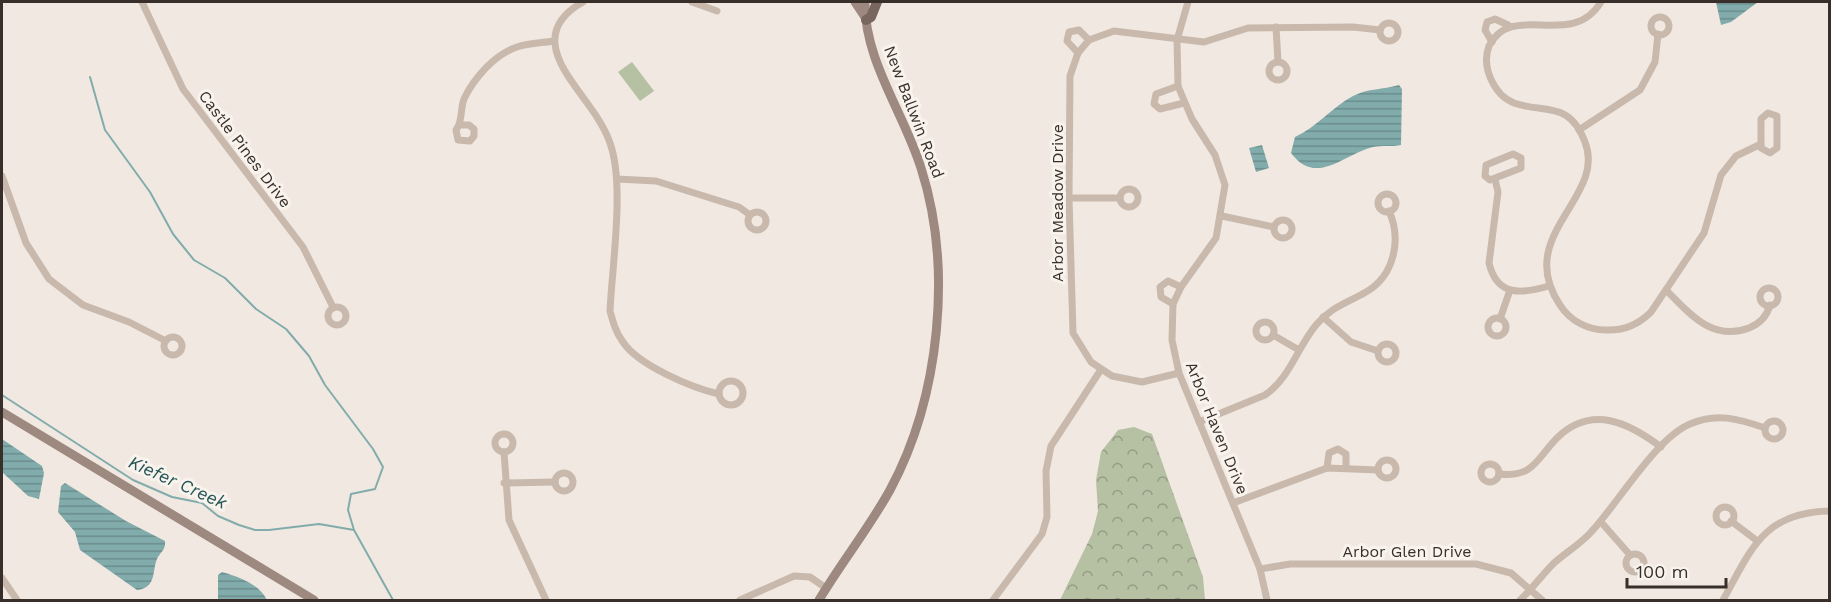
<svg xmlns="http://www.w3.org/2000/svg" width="1831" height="602" viewBox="0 0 1831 602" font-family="'Work Sans',sans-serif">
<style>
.forest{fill:url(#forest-crowns)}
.green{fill:#b6c0a2}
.water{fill:url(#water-rules)}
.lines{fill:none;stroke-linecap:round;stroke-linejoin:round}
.stream{stroke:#82acac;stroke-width:2}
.street{stroke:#c9b9ad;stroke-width:7}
.secondary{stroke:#9d897f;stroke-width:9}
.primary{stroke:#79665e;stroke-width:10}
.labels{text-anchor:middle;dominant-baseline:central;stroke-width:6;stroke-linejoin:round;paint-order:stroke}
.street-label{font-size:16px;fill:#382f2b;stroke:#f9f3ed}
.water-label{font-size:18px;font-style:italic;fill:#245557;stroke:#f9f3ed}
</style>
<defs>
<pattern id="forest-crowns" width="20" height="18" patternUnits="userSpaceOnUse" patternTransform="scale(1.5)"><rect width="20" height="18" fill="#b6c0a2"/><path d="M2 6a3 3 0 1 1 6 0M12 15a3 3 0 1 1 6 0" fill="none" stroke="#959c84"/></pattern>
<pattern id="water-rules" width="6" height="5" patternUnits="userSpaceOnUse" patternTransform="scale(1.5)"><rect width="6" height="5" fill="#82acac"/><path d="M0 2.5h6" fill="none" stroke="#6b8c8c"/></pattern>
</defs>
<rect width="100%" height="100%" fill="#f1e9e1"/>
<!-- forest -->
<polygon class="forest" points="1134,427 1152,434 1203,577 1205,600 1060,600 1092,534 1098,511 1096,480 1101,452 1118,430"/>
<!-- green -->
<polygon class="green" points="632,62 654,91 640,101 618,72"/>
<!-- water -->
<g class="water">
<polygon points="1716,2 1758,2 1731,22 1721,25"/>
<path d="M1399,85L1402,89L1401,145C1392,147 1382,145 1373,147C1344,154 1316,187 1291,153L1295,137C1317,127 1332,107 1353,96C1369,88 1382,90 1399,85Z"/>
<polygon points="1262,145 1269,168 1256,172 1249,148"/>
<polygon points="2,439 42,466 44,473 39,499 28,496 2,472"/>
<path d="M65,483L126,521L165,541C166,550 160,552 157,559C152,570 157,588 137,590L80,550L75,532L58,512L61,486Z"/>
<path d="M222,572C239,577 259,584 267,600H218V575Z"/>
</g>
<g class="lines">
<!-- stream -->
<g class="stream">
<polyline points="90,77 105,130 150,192 173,234 194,260 225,278 256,309 286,329 309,356 325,385 373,449 383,467 375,489 351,494 348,510 354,530"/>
<polyline points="2,395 133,480 172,497 202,503 218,516 239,525 255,530 269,530 319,524 354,530 393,600"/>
</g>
<!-- street -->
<g class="street">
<polyline points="142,2 183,89 303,247 333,307"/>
<path d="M583,2C567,11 553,24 555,44C558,76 598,107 610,143C625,184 612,266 610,311C613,322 616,333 623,342C638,365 692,388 719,394"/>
<polyline points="692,2 717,11"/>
<polyline points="1188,2 1177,40 1178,86 1192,119 1215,155 1225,185 1216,238 1181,287 1173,304 1172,340 1179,373 1260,569 1267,600"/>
<path d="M1601,2C1571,51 1513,0 1489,46C1481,67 1494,95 1514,103C1545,114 1569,100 1585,142C1607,198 1513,235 1560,305C1570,321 1588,330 1606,330C1624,331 1638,325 1651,312L1704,233L1721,175L1736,156L1761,144"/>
<circle cx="1660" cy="26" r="9"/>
<circle cx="1389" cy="32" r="9"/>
<polyline points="1276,27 1278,62"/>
<polyline points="1492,42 1485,30 1487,22 1495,19 1508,25"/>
<polyline points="1078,53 1067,41 1069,32 1079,30 1089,40"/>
<circle cx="1278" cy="71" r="9"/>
<polyline points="1178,86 1156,94 1154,104 1160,109 1184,103"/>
<polygon points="1768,113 1777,116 1777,148 1770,153 1761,148 1761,119"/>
<path d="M460,125H469L474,129V136L470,141L458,140L456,130C463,121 460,109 464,99C474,78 495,54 517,47C529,43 542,43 554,41"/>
<polyline points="1579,130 1640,90 1655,62 1658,34"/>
<polygon points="1513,154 1521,158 1521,168 1490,180 1485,176 1486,165"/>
<polyline points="2,176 26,243 49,279 83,305 129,322 166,341"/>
<polyline points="617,179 656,181 739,207 750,215"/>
<path d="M1495,179L1498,192L1489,263C1497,297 1522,294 1549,286"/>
<circle cx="1129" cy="198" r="9"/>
<circle cx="1387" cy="203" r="9"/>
<polyline points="1069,198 1120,198"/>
<circle cx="757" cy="221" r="9"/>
<polyline points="1222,216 1274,227"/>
<circle cx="1283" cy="229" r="9"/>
<circle cx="1769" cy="297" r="9"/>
<path d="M1666,290C1689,313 1712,342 1749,328C1759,324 1767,316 1770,305"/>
<polyline points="1173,304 1161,297 1160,287 1168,281 1181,287"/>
<circle cx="337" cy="316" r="9"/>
<polyline points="1323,317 1351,342 1378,351"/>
<circle cx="1497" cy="327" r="9"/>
<polyline points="1500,319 1510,290"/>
<circle cx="1265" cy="331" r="9"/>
<polyline points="1273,335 1299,350"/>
<circle cx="173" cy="346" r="9"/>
<circle cx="1387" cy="353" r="9"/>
<polyline points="1179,373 1142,382 1112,376 1091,362 1073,333 1069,198 1070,76 1078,53 1089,40 1114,31 1204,42 1248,28 1353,27 1380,30"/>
<circle cx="731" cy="393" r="12"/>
<circle cx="1774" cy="430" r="9"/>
<path d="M1199,422L1265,395C1290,378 1297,348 1316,325C1331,307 1347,303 1366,292C1394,276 1402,240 1389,211"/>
<circle cx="504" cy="443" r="9"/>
<polyline points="504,452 509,520 546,600"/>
<circle cx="1387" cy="469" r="9"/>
<circle cx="1490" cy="473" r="9"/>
<polyline points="1327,468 1329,453 1338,449 1346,454 1346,467"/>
<circle cx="564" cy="482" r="9"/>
<path d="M1499,474C1534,478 1537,458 1557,438C1592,404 1629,423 1661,447"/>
<polyline points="504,483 555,482"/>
<polyline points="1233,503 1327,468 1378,470"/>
<circle cx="1725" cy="516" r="9"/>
<polyline points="1731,521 1756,540"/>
<polyline points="1601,522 1630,555"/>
<circle cx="1635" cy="563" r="9"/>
<polyline points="1260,569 1290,564 1476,564 1511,573 1542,600"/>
<polyline points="2,578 17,600"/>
<polyline points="740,600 794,576 810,577 826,588"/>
<polyline points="993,600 1042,534 1047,517 1046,471 1051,446 1100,371"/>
<path d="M1520,600C1532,589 1542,575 1554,563C1566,552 1581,544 1592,531C1618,503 1656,438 1690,424C1716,412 1739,419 1765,428"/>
<path d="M1723,600C1751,550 1763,512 1830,511"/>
</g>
<!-- secondary -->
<g class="secondary">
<polyline points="855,2 865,17"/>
<polyline points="2,412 314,600"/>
<path d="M819,600C841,563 869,528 890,490C940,397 953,268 921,168C904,113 864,60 865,2"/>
</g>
<!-- primary -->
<polyline class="primary" points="866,20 871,17 877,2"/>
</g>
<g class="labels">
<!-- street labels -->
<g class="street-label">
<text transform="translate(914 112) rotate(69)">New Ballwin Road</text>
<text transform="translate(245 149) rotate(53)">Castle Pines Drive</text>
<text transform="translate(1057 203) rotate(-90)">Arbor Meadow Drive</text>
<text transform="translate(1217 428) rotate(68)">Arbor Haven Drive</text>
<text x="1407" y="551">Arbor Glen Drive</text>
</g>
<!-- water labels -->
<g class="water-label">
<text transform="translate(178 482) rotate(24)">Kiefer Creek</text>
</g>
</g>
<!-- border -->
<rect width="1831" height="602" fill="none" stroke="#382f2b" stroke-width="6"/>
<!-- scale -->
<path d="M1627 578v9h99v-9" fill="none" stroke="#382f2b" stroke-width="3"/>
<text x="1636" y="578" font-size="18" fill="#382f2b" stroke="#f9f3ed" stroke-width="4.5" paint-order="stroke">100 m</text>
</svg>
